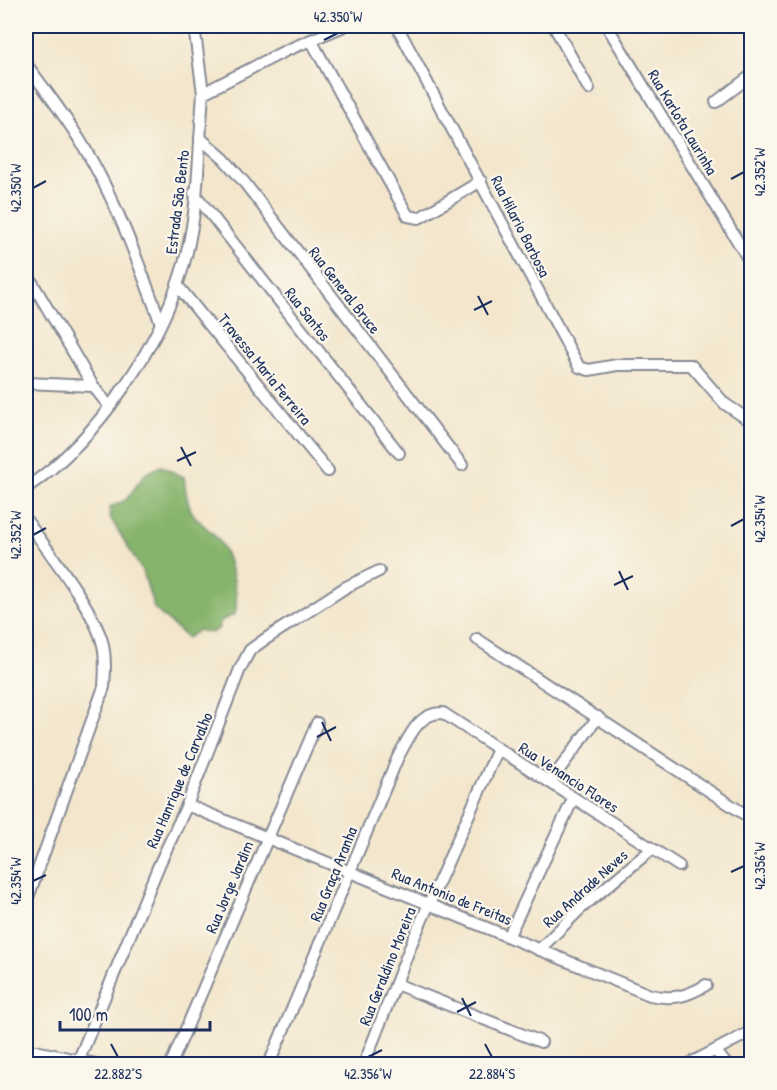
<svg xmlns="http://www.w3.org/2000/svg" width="777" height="1090" viewBox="0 0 777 1090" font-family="'Patrick Hand',sans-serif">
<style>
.forest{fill:#87b46c;stroke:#517265;stroke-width:1.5}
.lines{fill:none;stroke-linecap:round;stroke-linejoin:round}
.street-casing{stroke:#878a95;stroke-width:14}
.street{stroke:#fff;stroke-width:10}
.ticks{fill:none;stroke:#1b2f5e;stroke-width:2}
.labels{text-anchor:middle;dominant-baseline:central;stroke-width:4.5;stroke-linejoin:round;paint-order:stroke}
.street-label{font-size:16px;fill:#1b2f5e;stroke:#fbf7ec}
.neatline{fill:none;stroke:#1b2f5e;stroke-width:2}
.ticks-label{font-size:15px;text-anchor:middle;fill:#1b2f5e}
</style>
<rect width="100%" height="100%" fill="#fbf7ec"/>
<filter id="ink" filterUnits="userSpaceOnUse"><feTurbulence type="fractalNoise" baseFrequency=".0167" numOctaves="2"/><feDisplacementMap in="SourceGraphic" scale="12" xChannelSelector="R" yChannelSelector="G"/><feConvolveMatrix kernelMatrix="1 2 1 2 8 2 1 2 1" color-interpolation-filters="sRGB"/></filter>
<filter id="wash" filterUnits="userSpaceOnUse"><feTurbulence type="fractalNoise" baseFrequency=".008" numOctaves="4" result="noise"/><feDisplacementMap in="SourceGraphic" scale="24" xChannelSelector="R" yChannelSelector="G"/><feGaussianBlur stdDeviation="1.35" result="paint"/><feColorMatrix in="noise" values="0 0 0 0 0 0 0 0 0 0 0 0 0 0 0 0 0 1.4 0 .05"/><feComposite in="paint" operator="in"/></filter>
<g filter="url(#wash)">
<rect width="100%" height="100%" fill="#f3e6cc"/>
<!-- forest -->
<path class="forest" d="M161,466L184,477C185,489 186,499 191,510C196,522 212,530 219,541C230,557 240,596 235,614L221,621L218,629L211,633L199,630L187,638L154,608L143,572L110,517V507L126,500L145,474Z"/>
</g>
<g filter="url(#ink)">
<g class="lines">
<defs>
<g id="street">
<polyline points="194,26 203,93"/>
<polyline points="397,26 579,367 589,370 617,365 691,365 725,404 752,422"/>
<polyline points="554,26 589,89"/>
<polyline points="607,26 752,265"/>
<polyline points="311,40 408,216 419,218 426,214 481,181"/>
<path d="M26,64C46,91 67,118 84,147C117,202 138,262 160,321"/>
<polyline points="716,102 752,75"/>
<polyline points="200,138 224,159 244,182 462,465"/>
<polyline points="194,193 399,453"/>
<polyline points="26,272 93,386 109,406"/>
<polyline points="177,285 328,471"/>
<polyline points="26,383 93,386"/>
<path d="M26,488C99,439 164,341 186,256C199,205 199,145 203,93L285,51L344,26"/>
<path d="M26,520C48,551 95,610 103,645C106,659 105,672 104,687L26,903"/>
<polyline points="477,639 752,819"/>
<polyline points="550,782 598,717"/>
<path d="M187,805L650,995C672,1000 686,997 706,985"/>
<polyline points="509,935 573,799"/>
<polyline points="539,950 580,909 652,849"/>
<polyline points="396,984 541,1042"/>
<polyline points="26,1049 96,1064"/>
<polyline points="716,1051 726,1064"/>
<polyline points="27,1064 30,1050"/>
<polyline points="77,1064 159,865 187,805 240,669 250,650 264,640 346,587 379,571"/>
<polyline points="171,1064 317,723"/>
<path d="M269,1064L398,757C409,738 418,712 443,713L679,866"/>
<polyline points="364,1064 413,940 498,749"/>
<polyline points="689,1064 752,1031"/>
</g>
</defs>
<!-- street casing -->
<use href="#street" class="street-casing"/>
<!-- street -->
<use href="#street" class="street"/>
</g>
</g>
<!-- ticks -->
<path class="ticks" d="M324,40L338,33M731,179L744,172M33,188L46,181M478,296L488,315M474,310L492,301M181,447L191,466M177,461L196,452M731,526L744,519M33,535L46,528M619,571L628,590M614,585L633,576M322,722L331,741M317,737L336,727M731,872L744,866M33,881L46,875M462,998L471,1016M457,1012L476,1002M111,1044L118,1057M485,1044L492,1057M368,1057L382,1050"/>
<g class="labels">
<!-- street labels -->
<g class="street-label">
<text transform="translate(683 122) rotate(59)">Rua Karlota Laurinha</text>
<text transform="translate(177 202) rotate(-83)">Estrada São Bento</text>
<text transform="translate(521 226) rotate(63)">Rua Hilario Barbosa</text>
<text transform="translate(345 290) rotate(52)">Rua General Bruce</text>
<text transform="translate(308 314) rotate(52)">Rua Santos</text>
<text transform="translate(265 369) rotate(51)">Travessa Maria Ferreira</text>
<text transform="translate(569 777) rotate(33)">Rua Venancio Flores</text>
<text transform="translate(179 780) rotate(-67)">Rua Hanrique de Carvalho</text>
<text transform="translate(333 874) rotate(-68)">Rua Graça Aranha</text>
<text transform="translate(229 887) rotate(-67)">Rua Jorge Jardim</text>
<text transform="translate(585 888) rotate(-42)">Rua Andrade Neves</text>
<text transform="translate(452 896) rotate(22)">Rua Antonio de Freitas</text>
<text transform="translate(387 966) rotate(-68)">Rua Geraldino Moreira</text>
</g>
</g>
<!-- margin -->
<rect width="777" height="1090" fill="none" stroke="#fbf7ec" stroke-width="66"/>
<!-- scale -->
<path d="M60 1021v9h150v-9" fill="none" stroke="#1b2f5e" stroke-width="3"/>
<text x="69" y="1021" font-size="18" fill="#1b2f5e" stroke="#fbf7ec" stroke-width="4.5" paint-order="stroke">100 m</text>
<rect x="33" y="33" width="711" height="1024" class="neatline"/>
<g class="ticks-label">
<text x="338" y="22">42.350°W</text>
<text transform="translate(760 172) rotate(-90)" y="5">42.352°W</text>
<text transform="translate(16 188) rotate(-90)" y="5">42.350°W</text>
<text transform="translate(760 519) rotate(-90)" y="5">42.354°W</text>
<text transform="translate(16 535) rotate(-90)" y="5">42.352°W</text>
<text transform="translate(760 866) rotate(-90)" y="5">42.356°W</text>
<text transform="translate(16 881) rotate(-90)" y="5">42.354°W</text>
<text x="118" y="1079">22.882°S</text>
<text x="368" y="1079">42.356°W</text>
<text x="492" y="1079">22.884°S</text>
</g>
</svg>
